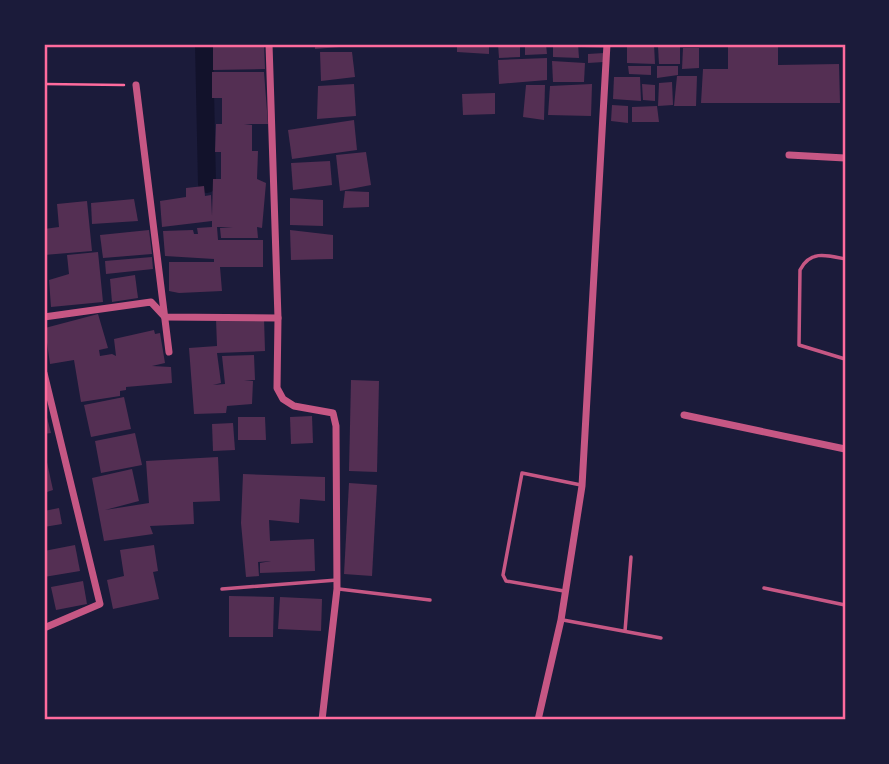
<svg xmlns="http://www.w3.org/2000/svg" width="889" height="764" viewBox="0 0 889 764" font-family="'Playfair Display',serif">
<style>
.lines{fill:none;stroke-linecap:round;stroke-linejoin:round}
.canal{stroke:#12122b;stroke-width:18}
.building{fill:#542f53}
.path{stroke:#ff6b9d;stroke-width:2.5}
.service{stroke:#c65784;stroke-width:3.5}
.minor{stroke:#c65784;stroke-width:7}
.neatline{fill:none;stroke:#ff6b9d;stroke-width:2.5}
</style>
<rect width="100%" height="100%" fill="#1b1b3a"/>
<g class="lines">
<!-- canal -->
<polyline class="canal" points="204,44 207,184"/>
</g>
<!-- building -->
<g class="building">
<polygon points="213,44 264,44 265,69 213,70"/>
<polygon points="315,44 352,44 352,46 315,49"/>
<polygon points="457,44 489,44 489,54 457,52"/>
<polygon points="498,44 520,44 520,57 499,58"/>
<polygon points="525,44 546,44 547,54 525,55"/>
<polygon points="553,44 578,44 579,58 553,57"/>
<polygon points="581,44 604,44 604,48 581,47"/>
<polygon points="637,44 654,44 655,64 627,63 627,45"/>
<polygon points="728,44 778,44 778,65 839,64 840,103 701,103 703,69 728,69"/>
<polygon points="658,47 680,47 680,64 659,64"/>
<polygon points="683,48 699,48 699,68 682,69"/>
<polygon points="320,52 352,52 355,77 321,81"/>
<polygon points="604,53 604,62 588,63 588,54"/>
<polygon points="547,58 547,80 499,84 498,60"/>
<polygon points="552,61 585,63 584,82 553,82"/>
<polygon points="628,66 651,66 651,75 629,74"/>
<polygon points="657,66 678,66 678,75 657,78"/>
<polygon points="212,72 264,72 268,124 244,124 252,125 252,151 258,151 257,179 266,183 262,228 257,227 258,238 221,238 220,228 233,227 217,227 218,240 263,240 263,267 220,267 222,291 179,293 169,291 169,262 214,262 214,259 165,256 163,231 193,230 194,234 198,234 197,228 212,227 212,221 162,227 160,201 186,197 186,188 204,186 205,196 211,195 212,216 213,179 221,179 221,152 215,152 216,124 222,124 222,98 212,98"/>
<polygon points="677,76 697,76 696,106 674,106"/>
<polygon points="614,77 640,77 641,101 613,99"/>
<polygon points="672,82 673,105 658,106 659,83"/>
<polygon points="354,84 356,116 317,119 318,86"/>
<polygon points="592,84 591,116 548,115 550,86"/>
<polygon points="642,84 655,85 655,101 643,100"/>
<polygon points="526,85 545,85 544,120 523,117"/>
<polygon points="495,93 495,114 463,115 462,94"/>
<polygon points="612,105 628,106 628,123 611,121"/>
<polygon points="657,106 659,122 632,122 632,107"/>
<polygon points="354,120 357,150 292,159 288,130"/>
<polygon points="366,152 371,185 340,191 336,155"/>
<polygon points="330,161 332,185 293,190 291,163"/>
<polygon points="345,191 369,192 369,207 343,208"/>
<polygon points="290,198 323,200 323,226 290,225"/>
<polygon points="134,199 138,221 92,224 91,203"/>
<polygon points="87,201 92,251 44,255 44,229 59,227 57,204"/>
<polygon points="149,230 152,254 103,258 100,235"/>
<polygon points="290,230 333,235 333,259 291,260"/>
<polygon points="98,252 103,302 51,307 49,280 69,274 67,255"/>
<polygon points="152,257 153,269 106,274 105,261"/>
<polygon points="135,275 138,298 112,302 110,279"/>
<polygon points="98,314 108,348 99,350 100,356 112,354 116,356 114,339 154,330 155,334 160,333 165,363 152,366 171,367 172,383 126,387 126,390 120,391 120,396 81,402 74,360 50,364 45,328"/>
<polygon points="264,318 265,351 217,353 221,383 213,385 225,384 222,356 254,355 255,380 244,380 253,381 252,404 227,406 226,413 194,414 189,348 217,346 216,319"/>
<polygon points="351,380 379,381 377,472 349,471"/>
<polygon points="124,397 131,429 91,437 84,405"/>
<polygon points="44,406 51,433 44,434"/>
<polygon points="312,416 313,443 291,444 290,417"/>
<polygon points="238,417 265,417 266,440 238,440"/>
<polygon points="233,423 235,450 213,451 212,424"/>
<polygon points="135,433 142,465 101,473 95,441"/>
<polygon points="45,453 53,490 44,493 44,454"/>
<polygon points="218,457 220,501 193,502 194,524 150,526 153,534 104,541 92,478 132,469 139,501 105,510 149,503 146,461"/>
<polygon points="243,474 325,477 325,501 300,499 299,523 269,520 270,541 314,539 315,571 260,573 260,563 271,561 258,562 259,576 246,577 241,523"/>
<polygon points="349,483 377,485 372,576 344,574"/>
<polygon points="59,508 62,524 44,527 44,511"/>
<polygon points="75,545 80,571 44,577 44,551"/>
<polygon points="154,545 158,571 153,572 159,599 113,609 107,580 124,576 120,550"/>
<polygon points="83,581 87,604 56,610 51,587"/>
<polygon points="229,596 274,597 273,637 229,637"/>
<polygon points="280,597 322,599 321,631 278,629"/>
</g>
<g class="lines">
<!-- path -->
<polyline class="path" points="44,84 124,85"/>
<!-- service -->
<g class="service">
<path d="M845,259C827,255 810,250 800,270L799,345L845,359"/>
<polyline points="764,588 845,605"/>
<polyline points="222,589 337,580"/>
<polyline points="339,589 430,600"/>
<polyline points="564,591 506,581 503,575 522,473 581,485"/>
<polyline points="563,620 661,638"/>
<polyline points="625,631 631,557"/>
</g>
<!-- minor -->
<g class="minor">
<polyline points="269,44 278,318 277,388 283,399 294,406 333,413 336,426 337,589 322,720"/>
<polyline points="136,85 169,352"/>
<polyline points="789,155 845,158"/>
<polyline points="44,317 151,302 165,317 278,318"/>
<polyline points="44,373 100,604 44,628"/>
<polyline points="684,415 845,449"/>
<polyline points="538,720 561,620 582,486 607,44"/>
</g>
</g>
<!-- border -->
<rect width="889" height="764" fill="none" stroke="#1b1b3a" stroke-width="91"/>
<rect x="46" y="46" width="798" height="672" class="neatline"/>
</svg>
